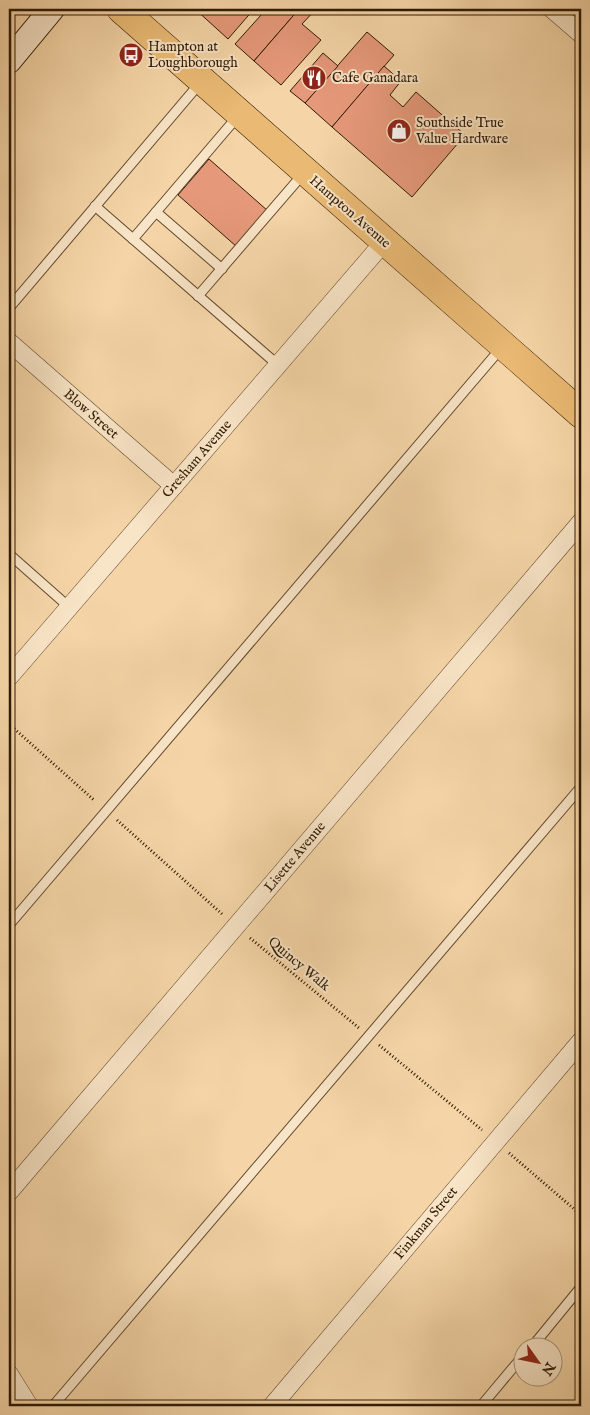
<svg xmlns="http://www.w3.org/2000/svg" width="590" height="1415" viewBox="0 0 590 1415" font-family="'IM FELL English',serif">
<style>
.building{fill:#e6997a;stroke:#2e1a04}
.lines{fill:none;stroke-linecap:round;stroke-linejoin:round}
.lane-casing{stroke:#60492d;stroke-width:11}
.street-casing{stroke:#60492d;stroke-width:19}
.secondary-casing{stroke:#2e1a04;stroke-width:26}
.primary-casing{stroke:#2e1a04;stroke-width:29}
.path{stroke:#2e1a04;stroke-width:3;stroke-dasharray:1 2.5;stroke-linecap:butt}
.lane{stroke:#f8e4c6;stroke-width:9}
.street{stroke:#f8e4c6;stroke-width:18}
.secondary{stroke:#f8e4c6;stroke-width:24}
.primary{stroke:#eaba74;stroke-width:28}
.labels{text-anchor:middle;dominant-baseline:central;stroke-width:4;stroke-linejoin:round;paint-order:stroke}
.poi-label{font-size:14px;fill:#2e1a04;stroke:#f8e4c6;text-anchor:start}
.street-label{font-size:14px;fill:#2e1a04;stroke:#f8e4c6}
</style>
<rect width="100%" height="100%" fill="#f5d5a7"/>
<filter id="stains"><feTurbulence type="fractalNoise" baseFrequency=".004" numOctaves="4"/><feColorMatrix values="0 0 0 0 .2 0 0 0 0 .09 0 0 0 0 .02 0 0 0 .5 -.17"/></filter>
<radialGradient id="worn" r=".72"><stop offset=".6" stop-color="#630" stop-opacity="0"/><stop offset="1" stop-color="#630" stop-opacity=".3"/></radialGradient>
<!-- building -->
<g class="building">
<polygon points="195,9 254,9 228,39"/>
<polygon points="256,9 299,9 254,61 235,44 262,14"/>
<polygon points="299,9 316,9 302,24 321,40 281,85 254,61"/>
<polygon points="367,32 394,55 332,127 305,103"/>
<polygon points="323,53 338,66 305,103 290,91"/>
<polygon points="384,66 401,81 390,95 403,107 416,92 465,135 412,197 332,127"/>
<polygon points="209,159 268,211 237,247 178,195"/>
</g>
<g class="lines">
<defs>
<g id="lane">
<polyline points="95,206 278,365"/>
<polyline points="156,212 222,269"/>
<polyline points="133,239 238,116"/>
<polyline points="198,296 303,174"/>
<polyline points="9,308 200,83"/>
<polyline points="9,554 69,607"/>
<polyline points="9,925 502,347"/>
<polyline points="531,1348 581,1287"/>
<polyline points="53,1406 581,787"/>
<polyline points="481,1406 522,1357"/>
</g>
<g id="street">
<polyline points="552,9 581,34"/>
<polyline points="9,342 174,486"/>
<polyline points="9,677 384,242"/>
<polyline points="9,1192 581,522"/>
<polyline points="9,1374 29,1406"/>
<polyline points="272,1406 581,1041"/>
</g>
<polyline id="secondary" points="9,61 52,9"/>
<polyline id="primary" points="121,9 581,414"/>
</defs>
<!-- lane casing -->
<use href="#lane" class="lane-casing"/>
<!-- street casing -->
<use href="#street" class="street-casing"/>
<!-- secondary casing -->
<use href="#secondary" class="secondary-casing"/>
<!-- primary casing -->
<use href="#primary" class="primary-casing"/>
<!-- path -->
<g class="path">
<polyline points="9,724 95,801"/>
<polyline points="117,820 222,914"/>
<polyline points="250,938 359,1028"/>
<polyline points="379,1045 482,1130"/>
<polyline points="509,1153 581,1215"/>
</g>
<!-- lane -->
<use href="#lane" class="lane"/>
<!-- street -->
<use href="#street" class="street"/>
<!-- secondary -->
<use href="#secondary" class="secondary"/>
<!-- primary -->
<use href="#primary" class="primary"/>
</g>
<!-- icons -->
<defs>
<symbol id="bus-disc" viewBox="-11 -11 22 22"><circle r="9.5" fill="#8f2418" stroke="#f8e4c6"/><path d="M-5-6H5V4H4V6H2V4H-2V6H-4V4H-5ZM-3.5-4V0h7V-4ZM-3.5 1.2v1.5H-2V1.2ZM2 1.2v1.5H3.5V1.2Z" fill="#fff"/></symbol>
<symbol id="restaurant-disc" viewBox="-11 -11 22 22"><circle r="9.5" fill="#8f2418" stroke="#f8e4c6"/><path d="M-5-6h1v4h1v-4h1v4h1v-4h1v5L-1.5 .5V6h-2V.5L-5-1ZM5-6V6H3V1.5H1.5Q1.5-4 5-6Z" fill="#fff"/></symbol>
<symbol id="shop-disc" viewBox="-11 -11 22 22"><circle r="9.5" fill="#8f2418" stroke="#f8e4c6"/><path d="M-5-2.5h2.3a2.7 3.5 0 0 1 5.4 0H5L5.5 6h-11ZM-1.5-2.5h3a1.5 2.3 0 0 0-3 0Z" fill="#fff"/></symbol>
</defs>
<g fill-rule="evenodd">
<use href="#bus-disc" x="117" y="41" width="28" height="28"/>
<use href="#restaurant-disc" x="300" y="64" width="28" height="28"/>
<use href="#shop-disc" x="385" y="117" width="28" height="28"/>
</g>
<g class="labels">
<!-- poi labels -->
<g class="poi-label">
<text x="148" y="47">Hampton at<tspan x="148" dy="16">Loughborough</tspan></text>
<text x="332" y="78">Cafe Ganadara</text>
<text x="416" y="123">Southside True<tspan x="416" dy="16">Value Hardware</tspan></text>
</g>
<!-- street labels -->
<g class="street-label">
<text transform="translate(350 212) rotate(41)">Hampton Avenue</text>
<text transform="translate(91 414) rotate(41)">Blow Street</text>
<text transform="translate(197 459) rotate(-49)">Gresham Avenue</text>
<text transform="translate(295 857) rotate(-50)">Lisette Avenue</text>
<text transform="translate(299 964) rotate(40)">Quincy Walk</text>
<text transform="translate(426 1223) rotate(-50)">Finkman Street</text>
</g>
</g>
<!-- margin -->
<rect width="590" height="1415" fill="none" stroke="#f5d5a7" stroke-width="30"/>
<rect x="10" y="10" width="570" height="1395" fill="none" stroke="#2e1a04" stroke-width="2.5"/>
<rect x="15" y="15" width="560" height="1385" fill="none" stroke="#2e1a04"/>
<!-- north arrow -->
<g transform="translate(538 1362) rotate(123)"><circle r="24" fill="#f8e4c6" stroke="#a79378"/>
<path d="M0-4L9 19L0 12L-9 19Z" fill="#8f2418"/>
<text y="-8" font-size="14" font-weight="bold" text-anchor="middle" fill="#2e1a04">N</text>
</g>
<rect width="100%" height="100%" filter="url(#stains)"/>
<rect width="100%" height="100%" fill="url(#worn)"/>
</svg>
